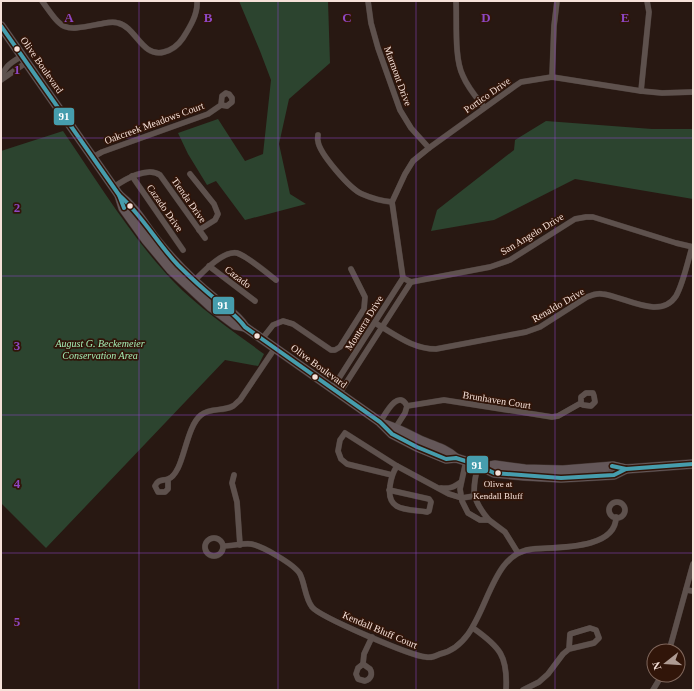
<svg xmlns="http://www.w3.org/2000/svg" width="694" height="691" viewBox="0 0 694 691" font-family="Georgia,serif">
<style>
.green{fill:#2c442f}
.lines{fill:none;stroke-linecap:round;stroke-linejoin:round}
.minor-casing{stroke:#423531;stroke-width:6}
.primary-casing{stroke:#423531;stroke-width:10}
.minor{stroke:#5e514d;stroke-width:5.5}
.primary{stroke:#645759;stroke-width:9}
.bus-1-casing{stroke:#311509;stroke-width:7}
.bus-1{stroke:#469dad;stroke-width:4}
.grid{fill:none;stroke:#8d47c3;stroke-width:1;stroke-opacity:0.55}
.bus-dot{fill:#f6e1d9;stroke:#311509;stroke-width:1.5}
.labels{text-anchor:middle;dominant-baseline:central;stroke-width:3.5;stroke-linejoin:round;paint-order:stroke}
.bus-label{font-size:9px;fill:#f6e1d9;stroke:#311509}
.street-label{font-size:10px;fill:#f6e1d9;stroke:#311509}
.park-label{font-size:10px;font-style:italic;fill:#a4eeb5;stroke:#311509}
.grid-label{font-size:13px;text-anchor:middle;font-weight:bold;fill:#8d47c3;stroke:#311509;stroke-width:3.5;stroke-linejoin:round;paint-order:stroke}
.line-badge{stroke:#311509;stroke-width:1.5}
.badge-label{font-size:11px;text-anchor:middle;font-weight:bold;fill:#fff}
</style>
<rect width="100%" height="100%" fill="#281812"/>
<!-- green -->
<g class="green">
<polygon points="239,1 328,1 330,63 289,99 279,144 290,194 306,204 245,220 216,181 207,185 188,154 178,133 218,119 245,161 263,154 271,80 260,51"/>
<polygon points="546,121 652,129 693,129 693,199 575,179 494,220 431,231 437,210 514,150 515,140"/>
<path d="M63,131C97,181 132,238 173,281C200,309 233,331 264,354L258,366L225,360L46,548L1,503V151Z"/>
</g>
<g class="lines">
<defs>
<g id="minor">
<path d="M42,1C64,32 63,31 100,24C106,23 112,21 118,23C136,27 142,58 164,52C172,50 179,44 183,38C190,27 198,14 197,1"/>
<polyline points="368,1 371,23 378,48 400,110 411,128 429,148"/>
<path d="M456,1C457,21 454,59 463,76C468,88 476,97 484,107"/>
<polyline points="552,77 554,26 557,1"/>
<path d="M1,79C5,65 11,63 22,56"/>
<polyline points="1,80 27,62"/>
<polyline points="641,91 649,12 647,1"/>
<path d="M318,135C318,137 317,139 318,141C319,153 350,189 362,194C371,198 382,201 392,202"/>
<polyline points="93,157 102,152 208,114 221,105 222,96 226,93 229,94 232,98 232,102 227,106 221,105"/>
<polyline points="190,174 214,204 218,214 215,220 199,230"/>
<polyline points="132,176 183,250"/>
<path d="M114,187C125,179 148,166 160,175L205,238"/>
<polyline points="209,266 255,301"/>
<polyline points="403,278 411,282 490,267 510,260 575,219 586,217 593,217 676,243 693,247"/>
<path d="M193,282C202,273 223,250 237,253C247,256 267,273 276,280"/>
<path d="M375,323C395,334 412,349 436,349L526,332L540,327L587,297C592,295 597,293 602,294C624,296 660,321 676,296C683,284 688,261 692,247"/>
<polyline points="262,339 273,325 283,321 293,324 331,350 335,350 340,347 364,309 365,297 351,269"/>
<polyline points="332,389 403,278 392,202 405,174 413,161 429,148 515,86 521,82 552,77 641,91 662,93 693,92"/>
<polyline points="339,394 411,282"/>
<polyline points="407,406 444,400 552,417 558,416 581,403 583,405 591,406 595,402 594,396 593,393 586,393 581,397 581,403"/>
<path d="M380,422C385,415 398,388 407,406L405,413L396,427"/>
<path d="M466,461L460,489L462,501L468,513L480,520H489C471,499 472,490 478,465"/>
<polyline points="234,475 232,483 237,502 240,545"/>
<polyline points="392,475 347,464 341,459 338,451 340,440 345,433 397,466 449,494 462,498 474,496"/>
<path d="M168,479V489L165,492H158L155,486C158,479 162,481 168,479C172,478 176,472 178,468C185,454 189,424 201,415C211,407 222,412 233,406C235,405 237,402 240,400L275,348"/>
<path d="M441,488C450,489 454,487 461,482"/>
<path d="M389,490L429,499L431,502L429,511L427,512C408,509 386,512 390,486C391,478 393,472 397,466"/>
<circle cx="617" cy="510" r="8"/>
<polyline points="489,520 505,532 518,553"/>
<circle cx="214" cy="547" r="9"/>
<path d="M224,546C233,546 242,543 251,544C262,546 294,564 300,574C305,584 305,598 312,607C320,617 411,656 426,657C430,658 436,656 440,654C490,643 482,553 533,549C556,547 616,550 616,517"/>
<polyline points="686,590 693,591"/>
<path d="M473,628C500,647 508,656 506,690"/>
<polyline points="669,651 693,564"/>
<path d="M363,664L370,669C373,674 371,679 365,681L358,679L356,674L358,668Z"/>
<polyline points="363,664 364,654 372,637"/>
<polyline points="523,690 539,682 548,674 563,654 569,649 594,643 599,638 596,630 590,628 570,634 569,649"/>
<polyline points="653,690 662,675"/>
</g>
<g id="primary">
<polyline points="1,26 119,195 123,208 146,240 171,270 211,307 235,325 245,327"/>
<path d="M119,195C136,208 145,226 158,242C175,263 193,281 214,298C225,308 237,314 245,327L380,422L392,434L417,447L446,459L456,458L478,465L494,473L524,476L561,478L614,475L626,469"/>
<path d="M381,423C396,427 408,434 422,441C435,446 446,449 456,458"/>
<polyline points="484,467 495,465 525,469 563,470 613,466 626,469 693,464"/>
</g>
</defs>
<!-- minor casing -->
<use href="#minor" class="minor-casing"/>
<!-- primary casing -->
<use href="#primary" class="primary-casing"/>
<!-- minor -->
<use href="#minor" class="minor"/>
<!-- primary -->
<use href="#primary" class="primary"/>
<defs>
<g id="bus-1">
<polyline points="1,26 119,195 124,208"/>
<path d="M119,195C142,215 157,243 178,265C191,278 204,290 219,302C228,310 238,317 245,327L380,422L392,434L417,447L446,459L456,458L478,465L494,473L561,478L614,475L626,469"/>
<polyline points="612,466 626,469 693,464"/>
</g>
</defs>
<!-- bus-1 casing -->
<use href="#bus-1" class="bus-1-casing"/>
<!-- bus-1 -->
<use href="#bus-1" class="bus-1"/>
</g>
<!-- grid -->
<path class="grid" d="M139,1V690M278,1V690M416,1V690M555,1V690M1,138H693M1,276H693M1,415H693M1,553H693"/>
<!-- markers -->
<g class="bus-dot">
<circle cx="17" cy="49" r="3.5"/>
<circle cx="130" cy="206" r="3.5"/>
<circle cx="257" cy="336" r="3.5"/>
<circle cx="315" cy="377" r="3.5"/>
<circle cx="498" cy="473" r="3.5"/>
</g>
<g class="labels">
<!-- bus labels -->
<g class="bus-label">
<text x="498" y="484">Olive at<tspan x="498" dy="12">Kendall Bluff</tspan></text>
</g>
<!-- street labels -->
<g class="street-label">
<text transform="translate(42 65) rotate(55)">Olive Boulevard</text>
<text transform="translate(398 76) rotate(70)">Marmont Drive</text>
<text transform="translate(487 95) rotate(-35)">Portico Drive</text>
<text transform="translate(154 123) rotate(-20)">Oakcreek Meadows Court</text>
<text transform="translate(189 200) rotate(55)">Tienda Drive</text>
<text transform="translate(165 208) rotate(55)">Cazado Drive</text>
<text transform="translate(532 234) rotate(-31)">San Angelo Drive</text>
<text transform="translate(238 277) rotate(37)">Cazado</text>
<text transform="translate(558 305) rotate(-30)">Renaldo Drive</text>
<text transform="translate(364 323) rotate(-58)">Monterra Drive</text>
<text transform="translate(319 366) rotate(36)">Olive Boulevard</text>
<text transform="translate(497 400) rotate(9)">Brunhaven Court</text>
<text transform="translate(380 630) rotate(23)">Kendall Bluff Court</text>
</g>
<!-- park labels -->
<g class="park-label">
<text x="100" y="343">August G. Beckemeier<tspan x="100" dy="12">Conservation Area</tspan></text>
</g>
</g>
<g class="grid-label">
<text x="69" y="22">A</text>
<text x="208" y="22">B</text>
<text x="347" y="22">C</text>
<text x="486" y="22">D</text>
<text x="625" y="22">E</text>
<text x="17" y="74">1</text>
<text x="17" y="212">2</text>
<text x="17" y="350">3</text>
<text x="17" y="488">4</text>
<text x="17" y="626">5</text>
</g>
<g class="line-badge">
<rect x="53" y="107" width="22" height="19" rx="4" fill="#469dad"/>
<rect x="212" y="296" width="23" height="19" rx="4" fill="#469dad"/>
<rect x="466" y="455" width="23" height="19" rx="4" fill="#469dad"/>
</g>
<g class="badge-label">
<text x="64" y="120">91</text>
<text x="223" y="309">91</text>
<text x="477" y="469">91</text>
</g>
<!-- border -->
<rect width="694" height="691" fill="none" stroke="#f6e1d9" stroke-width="4"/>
<!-- north arrow -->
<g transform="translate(666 663) rotate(253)"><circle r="19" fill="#311509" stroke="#80675c"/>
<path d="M0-3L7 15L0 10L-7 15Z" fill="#ae9b93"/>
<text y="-6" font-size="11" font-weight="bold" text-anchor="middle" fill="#f6e1d9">N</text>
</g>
</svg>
